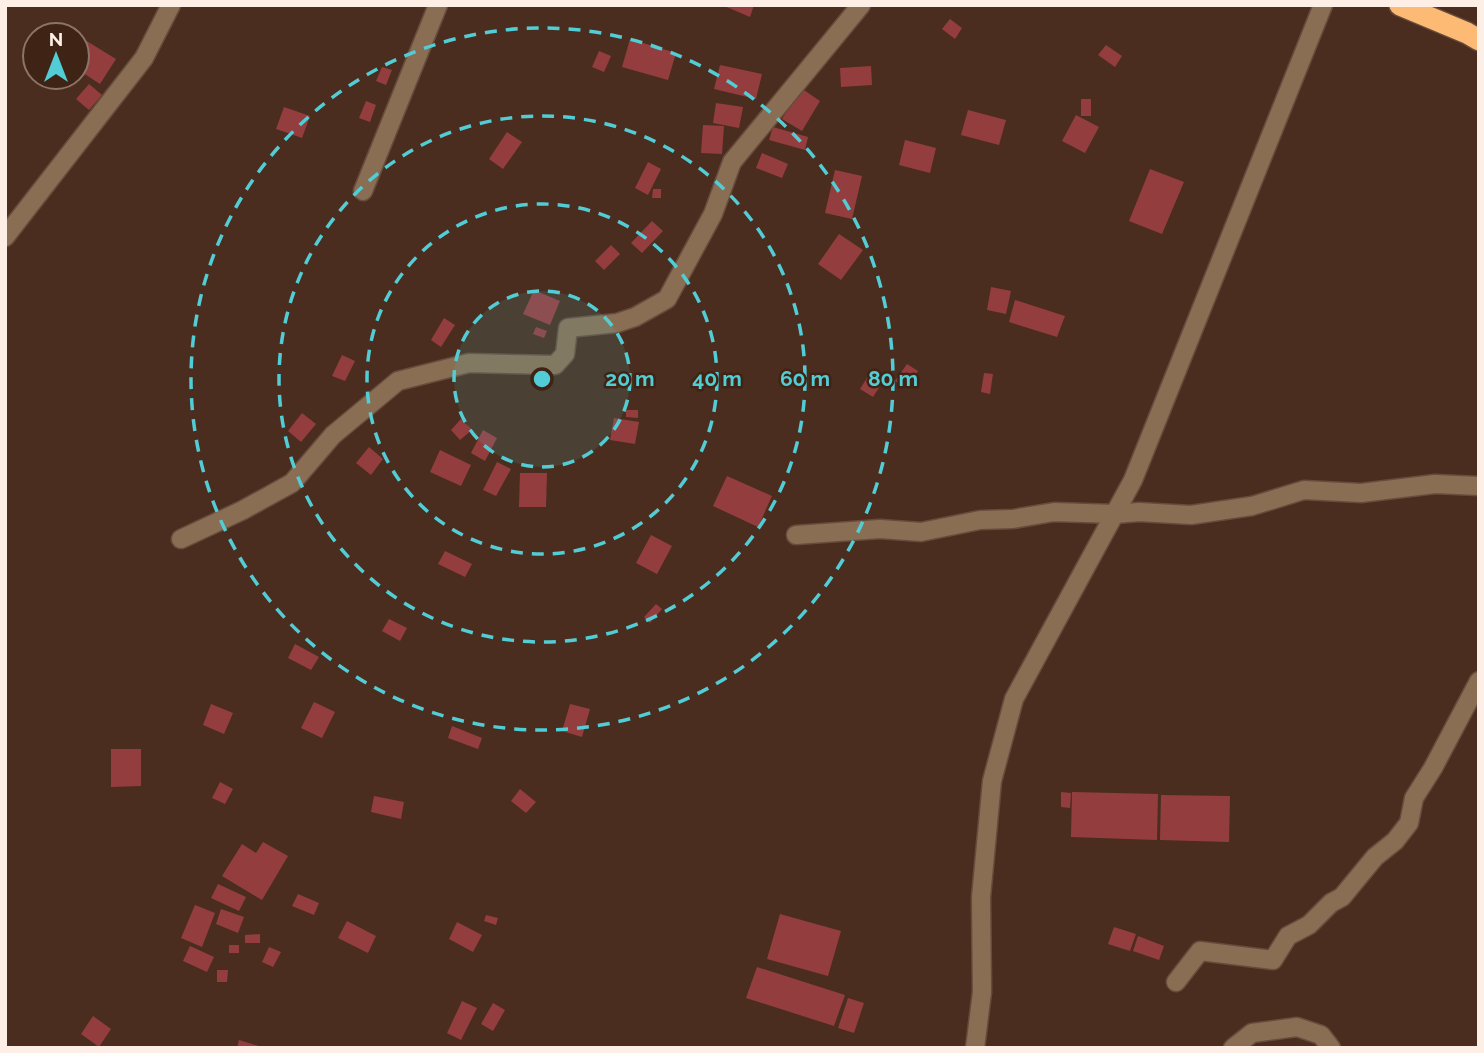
<svg xmlns="http://www.w3.org/2000/svg" width="1484" height="1053" viewBox="0 0 1484 1053" font-family="Raleway,sans-serif">
<style>
.building{fill:#943d3f}
.lines{fill:none;stroke-linecap:round;stroke-linejoin:round}
.minor-casing{stroke:#674c3e;stroke-width:21}
.highway-casing{stroke:#674c3e;stroke-width:24}
.minor{stroke:#896e53;stroke-width:18}
.highway{stroke:#fdba74;stroke-width:21}
.ring{fill:none;stroke:#52ccd5;stroke-width:3.5;stroke-dasharray:12 9}
.centre{fill:#52ccd5;stroke:#3f2314;stroke-width:3.5}
.ring-label{font-size:21px;text-anchor:middle;font-weight:bold;fill:#52ccd5;stroke:#3f2314;stroke-width:5;stroke-linejoin:round;paint-order:stroke}
</style>
<rect width="100%" height="100%" fill="#4a2d1e"/>
<!-- building -->
<g class="building">
<polygon points="722,5 754,5 750,17"/>
<polygon points="950,19 962,28 955,39 942,29"/>
<polygon points="80,37 116,59 100,84 77,69 77,42"/>
<polygon points="630,39 676,53 668,80 622,67"/>
<polygon points="1106,45 1122,56 1115,67 1098,55"/>
<polygon points="599,51 611,56 604,72 592,67"/>
<polygon points="720,65 762,74 756,99 714,89"/>
<polygon points="871,66 872,85 841,87 840,68"/>
<polygon points="382,67 392,70 386,85 376,81"/>
<polygon points="89,84 102,95 89,110 76,99"/>
<polygon points="801,88 820,101 802,131 782,119"/>
<rect x="1081" y="99" width="10" height="17"/>
<polygon points="366,101 376,105 370,122 359,118"/>
<polygon points="716,103 743,107 739,128 713,123"/>
<polygon points="284,107 310,116 302,138 276,129"/>
<polygon points="968,110 1006,120 999,145 961,135"/>
<polygon points="1076,115 1099,127 1085,153 1062,141"/>
<polygon points="703,125 724,126 722,154 701,153"/>
<polygon points="773,127 808,137 805,150 769,140"/>
<polygon points="507,132 522,142 503,169 489,159"/>
<polygon points="905,140 936,148 930,173 899,165"/>
<polygon points="762,153 788,164 782,178 756,168"/>
<polygon points="648,162 661,169 648,195 635,188"/>
<polygon points="1150,169 1184,182 1162,234 1129,221"/>
<polygon points="835,170 862,176 852,219 825,213"/>
<polygon points="653,189 661,189 661,198 652,198"/>
<polygon points="652,221 663,231 642,253 631,243"/>
<polygon points="839,234 863,250 841,280 818,264"/>
<polygon points="611,245 620,254 604,270 595,261"/>
<polygon points="991,287 1011,291 1006,314 987,310"/>
<polygon points="534,290 560,301 550,325 523,314"/>
<polygon points="1015,300 1065,316 1057,337 1009,322"/>
<polygon points="444,318 455,325 441,347 431,340"/>
<polygon points="536,327 547,331 544,338 533,334"/>
<polygon points="342,355 355,361 345,381 332,376"/>
<polygon points="907,364 918,371 906,388 895,381"/>
<polygon points="872,370 885,378 873,397 860,389"/>
<polygon points="984,373 993,374 990,394 981,392"/>
<polygon points="626,410 638,410 638,418 626,417"/>
<polygon points="302,413 316,424 301,442 288,431"/>
<polygon points="614,418 639,422 635,444 610,440"/>
<polygon points="461,419 472,430 460,440 451,430"/>
<polygon points="483,430 497,438 485,461 471,453"/>
<polygon points="369,447 383,459 371,475 356,463"/>
<polygon points="440,450 471,465 461,486 430,472"/>
<polygon points="497,462 511,469 496,496 483,490"/>
<polygon points="520,473 547,473 546,507 519,507"/>
<polygon points="727,476 772,496 758,527 713,506"/>
<polygon points="651,535 672,546 657,574 636,563"/>
<polygon points="445,551 472,564 465,577 438,564"/>
<polygon points="656,604 662,609 650,623 644,617"/>
<polygon points="389,619 407,628 400,641 382,631"/>
<polygon points="295,644 319,657 311,670 288,658"/>
<polygon points="314,702 335,712 322,738 301,728"/>
<polygon points="211,704 233,713 224,734 203,725"/>
<polygon points="570,704 590,709 582,737 562,731"/>
<polygon points="452,726 482,738 478,749 448,738"/>
<polygon points="111,749 141,749 141,786 111,787"/>
<polygon points="220,782 233,789 225,804 212,798"/>
<polygon points="520,789 536,802 526,813 511,801"/>
<polygon points="1061,792 1071,793 1070,808 1061,807"/>
<polygon points="1072,792 1158,794 1157,840 1071,837"/>
<polygon points="1161,795 1230,796 1229,842 1160,840"/>
<polygon points="374,796 404,802 401,819 371,812"/>
<polygon points="263,842 288,856 262,900 222,876 242,844 256,853"/>
<polygon points="218,884 246,897 239,911 211,898"/>
<polygon points="298,894 319,903 314,915 292,906"/>
<polygon points="195,905 215,913 202,947 181,938"/>
<polygon points="221,909 244,917 238,933 216,924"/>
<polygon points="780,914 841,931 828,976 767,959"/>
<polygon points="486,915 498,918 496,925 484,921"/>
<polygon points="347,921 376,936 368,953 338,938"/>
<polygon points="457,922 482,935 473,952 449,939"/>
<polygon points="1114,927 1136,934 1130,951 1108,944"/>
<polygon points="260,934 260,943 245,943 245,935"/>
<polygon points="1138,936 1164,946 1159,960 1133,951"/>
<rect x="229" y="945" width="10" height="8"/>
<polygon points="190,946 214,957 207,972 183,961"/>
<polygon points="269,947 281,952 273,967 262,962"/>
<polygon points="757,967 845,995 834,1026 746,998"/>
<polygon points="217,970 228,970 227,982 217,982"/>
<polygon points="848,998 864,1003 854,1033 838,1028"/>
<polygon points="462,1001 477,1008 461,1040 447,1033"/>
<polygon points="493,1003 505,1010 493,1031 481,1024"/>
<polygon points="93,1016 111,1029 99,1047 81,1034"/>
<polygon points="239,1040 262,1047 262,1048 237,1048"/>
</g>
<g class="lines">
<defs>
<g id="minor">
<polyline points="363,191 438,5"/>
<polyline points="5,237 144,58 171,5"/>
<polyline points="796,535 880,529 921,532 980,520 1013,519 1054,512 1115,514 1139,512 1191,515 1252,506 1304,490 1361,493 1435,484 1479,486"/>
<polyline points="181,539 243,510 292,483 333,435 398,381 469,363 555,365 565,354 568,328 617,323 635,317 667,299 713,214 732,162 861,5"/>
<polyline points="1176,982 1200,951 1273,960 1288,936 1309,925 1331,903 1342,897 1375,857 1395,841 1409,823 1414,798 1433,768 1479,681"/>
<polyline points="975,1048 982,992 981,897 992,781 1014,699 1133,480 1323,5"/>
<polyline points="1233,1048 1252,1033 1297,1027 1321,1035 1331,1048"/>
</g>
<polyline id="highway" points="1400,5 1467,33 1479,40"/>
</defs>
<!-- minor casing -->
<use href="#minor" class="minor-casing"/>
<!-- highway casing -->
<use href="#highway" class="highway-casing"/>
<!-- minor -->
<use href="#minor" class="minor"/>
<!-- highway -->
<use href="#highway" class="highway"/>
</g>
<!-- distance rings -->
<circle cx="542" cy="379" r="88" fill="#52ccd5" fill-opacity=".12"/>
<g class="ring">
<circle cx="542" cy="379" r="88"/>
<circle cx="542" cy="379" r="175"/>
<circle cx="542" cy="379" r="263"/>
<circle cx="542" cy="379" r="351"/>
</g>
<circle cx="542" cy="379" r="10" class="centre"/>
<g class="ring-label">
<text x="630" y="386">20 m</text>
<text x="717" y="386">40 m</text>
<text x="805" y="386">60 m</text>
<text x="893" y="386">80 m</text>
</g>
<!-- border -->
<rect width="1484" height="1053" fill="none" stroke="#fdeee6" stroke-width="14"/>
<!-- north arrow -->
<g transform="translate(56 56)"><circle r="33" fill="#3f2314" stroke="#8b7468" stroke-width="2"/>
<path d="M0-5L12 26L0 18L-12 26Z" fill="#52ccd5"/>
<text y="-10" font-size="19" font-weight="bold" text-anchor="middle" fill="#fdeee6">N</text>
</g>
</svg>
